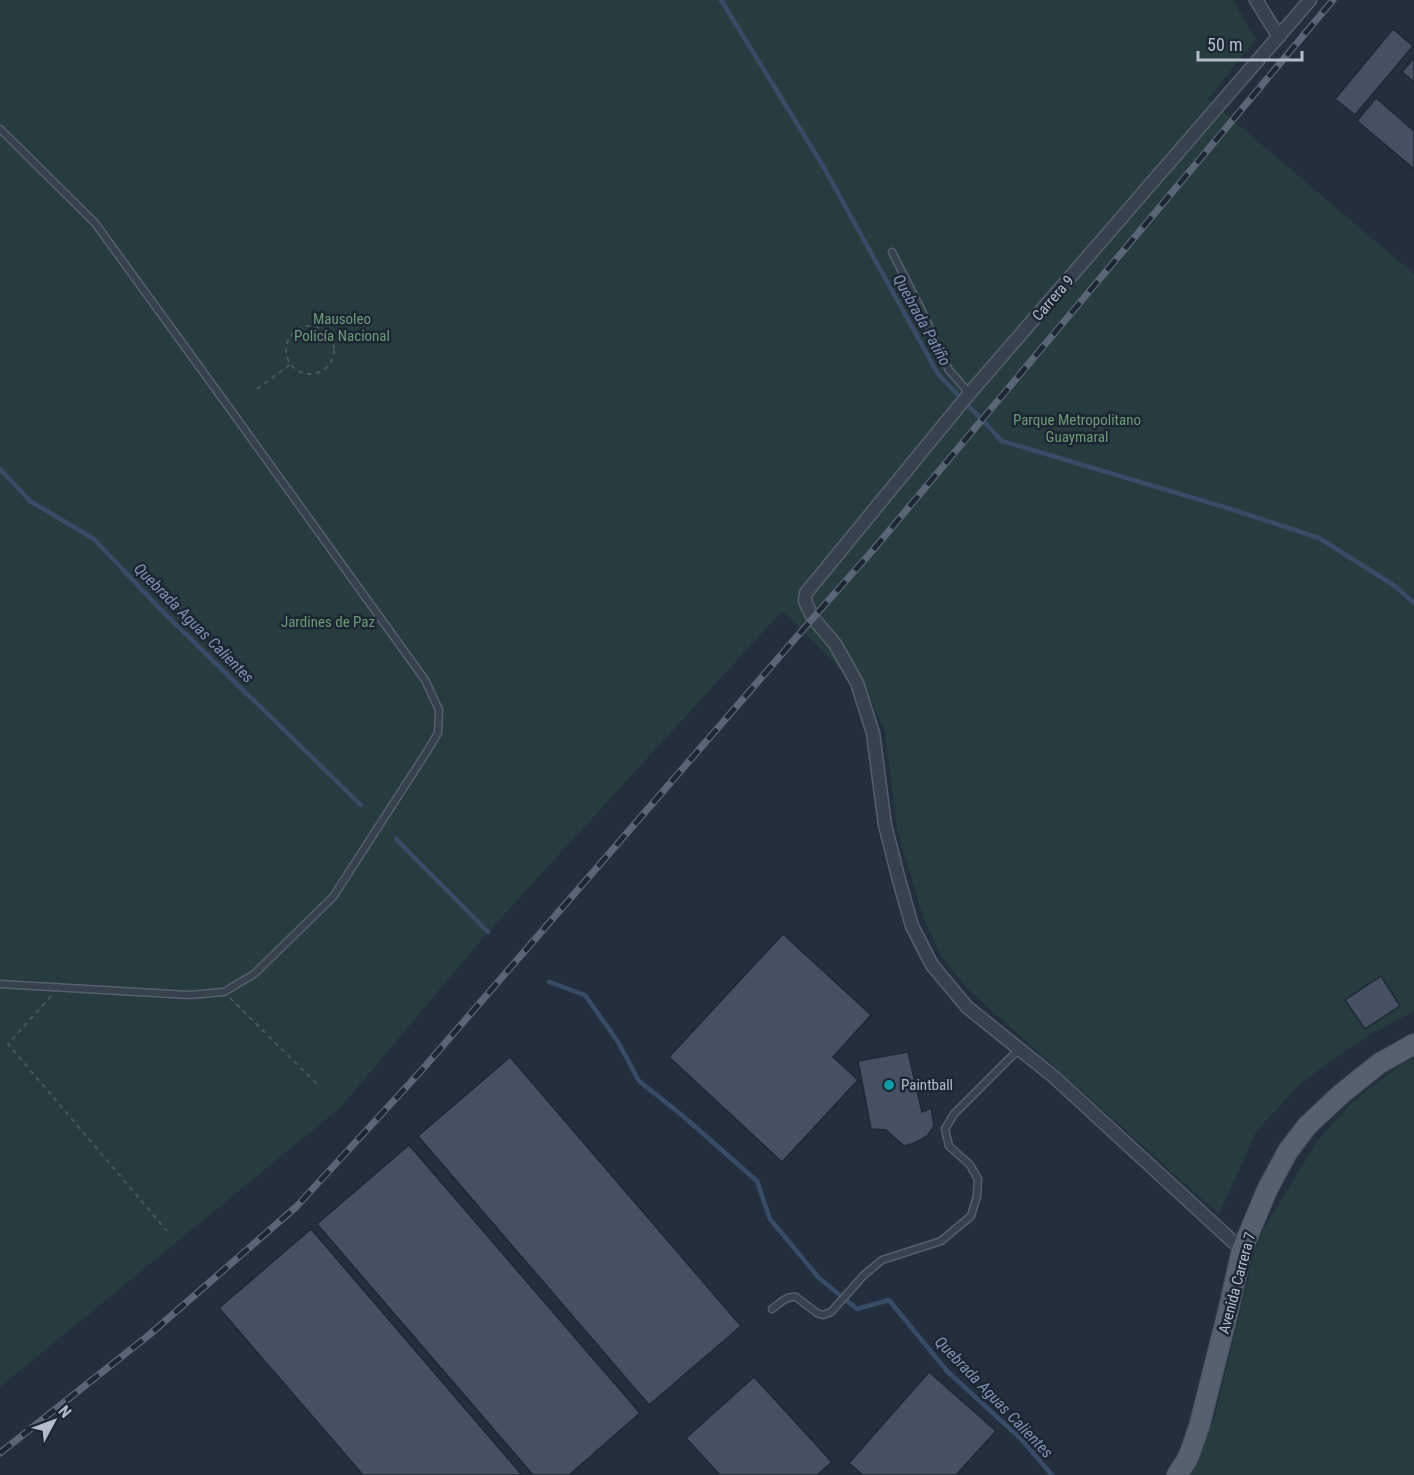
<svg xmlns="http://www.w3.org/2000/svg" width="1414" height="1475" viewBox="0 0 1414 1475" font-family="'Roboto Condensed',sans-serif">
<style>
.green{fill:#263c3f}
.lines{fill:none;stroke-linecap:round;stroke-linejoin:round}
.stream{stroke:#394c67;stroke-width:4.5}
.building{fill:#455162;stroke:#1f2835;stroke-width:1.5}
.lane-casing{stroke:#565f6c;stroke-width:9}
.street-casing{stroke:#565f6c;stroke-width:15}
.primary-casing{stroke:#414a57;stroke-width:22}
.path{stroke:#44595c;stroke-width:2;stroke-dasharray:4.5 4.5;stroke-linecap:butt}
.lane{stroke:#38414e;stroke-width:6}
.street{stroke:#38414e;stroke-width:12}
.primary{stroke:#56606e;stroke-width:20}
.rail-casing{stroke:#5a6575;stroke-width:7}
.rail{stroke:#1d2633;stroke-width:4.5;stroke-dasharray:14;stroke-linecap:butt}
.culture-dot{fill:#0f9aa8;stroke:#1d2633;stroke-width:2}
.labels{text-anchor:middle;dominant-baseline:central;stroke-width:5;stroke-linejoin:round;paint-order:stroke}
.street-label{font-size:15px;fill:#b4bcc9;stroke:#1d2633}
.park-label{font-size:15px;fill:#6b9a76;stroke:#1d2633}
.poi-label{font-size:15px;fill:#b4bcc9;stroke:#1d2633;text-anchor:start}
.water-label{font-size:16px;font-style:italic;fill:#7c92b1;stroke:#1d2633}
</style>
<rect width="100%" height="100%" fill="#242f3e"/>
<!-- green -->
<g class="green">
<polygon points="0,0 1233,0 1256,39 1208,99 1414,274 1414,1011 1366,1037 1302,1082 1257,1130 1219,1214 969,990 941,956 924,920 897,829 885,731 869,697 782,611 488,932 341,1107 0,1387"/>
<polygon points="1414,1058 1414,1475 1190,1475 1215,1416 1255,1249 1257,1246 1259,1237 1318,1140 1353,1101 1400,1065"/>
</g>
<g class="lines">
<!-- stream -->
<g class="stream">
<polyline points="721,0 823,166 938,374 1002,441 1234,510 1319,538 1395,586 1414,603"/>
<polyline points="0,469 30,501 94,539 161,610 361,805"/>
<polyline points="396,839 488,932"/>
<polyline points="549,982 585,995 618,1042 639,1081 683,1116 757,1181 770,1219 819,1278 857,1309 889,1300 947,1371 1021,1439 1052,1475"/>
</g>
</g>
<!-- building -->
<g class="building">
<polygon points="1393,29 1413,46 1355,115 1335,99"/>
<polygon points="1414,58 1414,82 1402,72"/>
<polygon points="1376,98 1414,131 1414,169 1357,121"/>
<polygon points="783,934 871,1015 833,1057 858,1080 782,1162 669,1057"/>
<polygon points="1381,976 1400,1006 1365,1029 1345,1000"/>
<polygon points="908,1052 922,1112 931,1108 934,1126 928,1135 922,1139 912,1144 904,1146 886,1130 871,1129 858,1061"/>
<polygon points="510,1057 741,1326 649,1405 418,1136"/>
<polygon points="409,1145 640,1413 569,1475 533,1475 317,1224"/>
<polygon points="311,1229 522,1475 363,1475 219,1308"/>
<polygon points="929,1372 996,1431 956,1475 863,1475 849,1463"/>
<polygon points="754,1377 832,1462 817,1475 720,1475 686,1438"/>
</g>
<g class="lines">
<defs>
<g id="lane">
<polyline points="0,129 95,223 230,409 425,680 439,710 438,733 426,753 333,897 254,974 224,992 189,995 0,984"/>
<polyline points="892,252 926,319 938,348 949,370 969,393"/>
<path d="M772,1309C779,1304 787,1295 796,1297L817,1313L823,1315L831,1312L864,1275L882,1260L941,1241L971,1216L977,1196L978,1179L970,1165L949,1146L945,1129L954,1114L1019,1049"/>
</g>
<g id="street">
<polyline points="1256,0 1279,37"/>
<polyline points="1242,1250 1054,1077 967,1007 932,965 912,926 899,880 885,825 873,733 857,683 835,644 813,618 805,601 806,593 969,394 1310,0"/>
</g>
<polyline id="primary" points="1177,1475 1188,1458 1199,1427 1228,1312 1242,1250 1267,1190 1288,1151 1307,1126 1341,1094 1380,1063 1414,1044"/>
</defs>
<!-- lane casing -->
<use href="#lane" class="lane-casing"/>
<!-- street casing -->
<use href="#street" class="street-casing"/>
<!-- primary casing -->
<use href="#primary" class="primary-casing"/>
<!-- path -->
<g class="path">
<circle cx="310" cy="350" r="24"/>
<polyline points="257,389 291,364"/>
<polyline points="51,996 8,1044 167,1231"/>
<polyline points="230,998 320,1087"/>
</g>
<!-- lane -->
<use href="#lane" class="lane"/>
<!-- street -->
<use href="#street" class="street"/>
<!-- primary -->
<use href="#primary" class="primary"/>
<defs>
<polyline id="rail" points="0,1453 149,1335 296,1207 421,1071 813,618 873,550 1333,0"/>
</defs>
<!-- rail casing -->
<use href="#rail" class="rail-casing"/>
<!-- rail -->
<use href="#rail" class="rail"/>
</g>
<!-- markers -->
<circle class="culture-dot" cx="889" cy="1085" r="6"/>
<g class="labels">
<!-- street labels -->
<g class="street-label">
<text transform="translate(1053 298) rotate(-49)">Carrera 9</text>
<text transform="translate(1237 1283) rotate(-75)">Avenida Carrera 7</text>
</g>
<!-- park labels -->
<g class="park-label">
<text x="342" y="319">Mausoleo<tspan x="342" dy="17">Policía Nacional</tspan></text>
<text x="1077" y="420">Parque Metropolitano<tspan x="1077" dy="17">Guaymaral</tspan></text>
<text x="328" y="622">Jardines de Paz</text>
</g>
<!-- poi labels -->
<g class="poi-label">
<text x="901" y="1085">Paintball</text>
</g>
<!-- water labels -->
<g class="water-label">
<text transform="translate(922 320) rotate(61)">Quebrada Patiño</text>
<text transform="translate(194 623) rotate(45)">Quebrada Aguas Calientes</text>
<text transform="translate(994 1397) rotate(46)">Quebrada Aguas Calientes</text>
</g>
</g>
<!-- north arrow -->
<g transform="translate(54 1421) rotate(49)" stroke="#1d2633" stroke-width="4.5" paint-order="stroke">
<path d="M0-4.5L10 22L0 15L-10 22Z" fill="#b4bcc9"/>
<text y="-9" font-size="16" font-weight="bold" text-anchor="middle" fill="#b4bcc9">N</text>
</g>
<!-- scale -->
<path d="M1198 51v9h104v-9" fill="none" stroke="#b4bcc9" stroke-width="3"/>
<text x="1207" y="51" font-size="18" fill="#b4bcc9" stroke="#1d2633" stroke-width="4.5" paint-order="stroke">50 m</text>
</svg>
